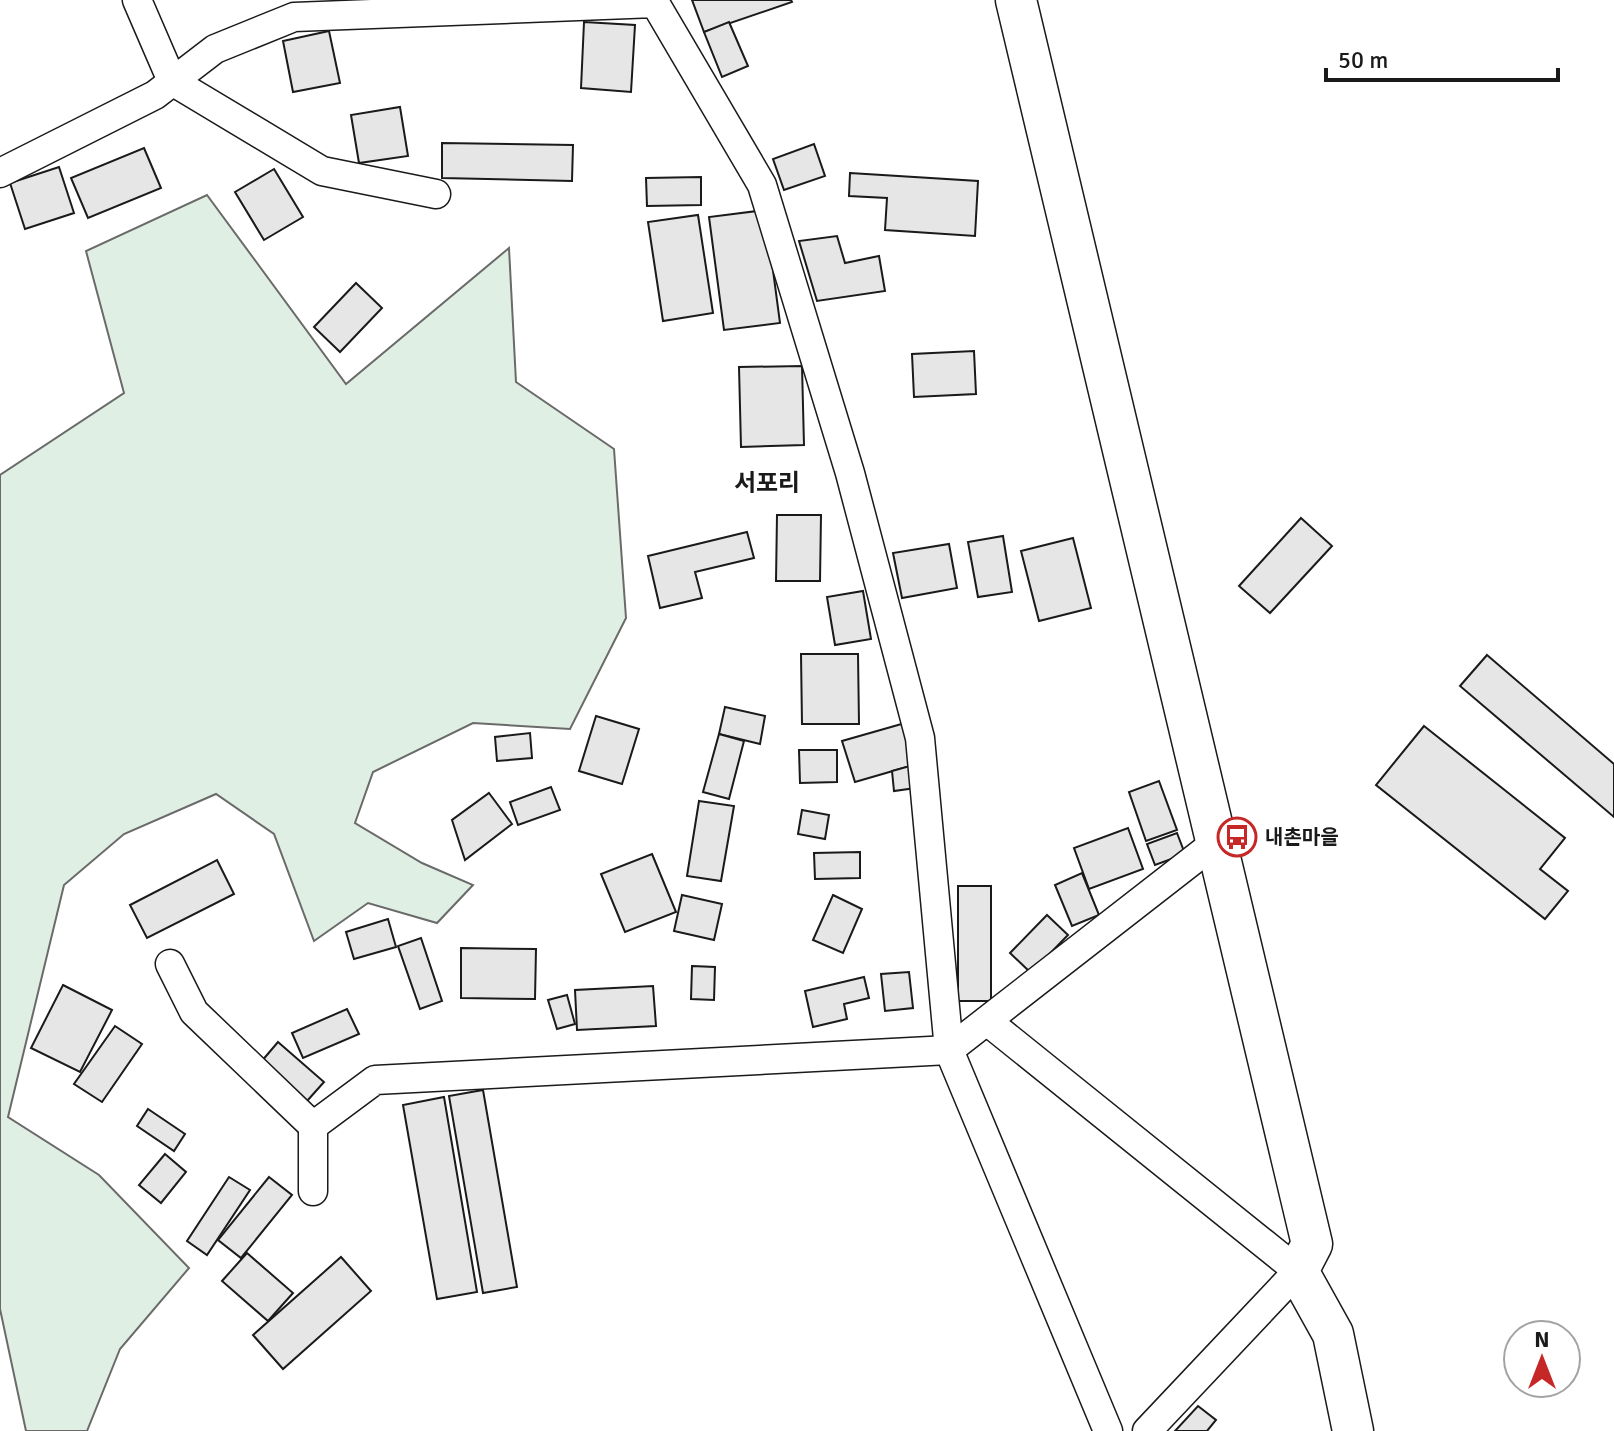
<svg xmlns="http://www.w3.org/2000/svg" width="1614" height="1431" viewBox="0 0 1614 1431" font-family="Signika,'Noto Sans KR',sans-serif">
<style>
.green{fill:#e0efe3;stroke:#6a6a6a;stroke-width:2}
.building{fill:#e6e6e6;stroke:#1a1a1a;stroke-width:2}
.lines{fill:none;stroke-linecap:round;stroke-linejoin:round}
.street-casing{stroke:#1a1a1a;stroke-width:31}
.secondary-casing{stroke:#1a1a1a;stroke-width:43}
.street{stroke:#fff;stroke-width:28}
.secondary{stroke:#fff;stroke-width:40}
.labels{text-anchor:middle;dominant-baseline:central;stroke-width:6;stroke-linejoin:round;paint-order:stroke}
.poi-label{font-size:20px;font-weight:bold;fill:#1a1a1a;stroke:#fff;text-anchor:start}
.quarter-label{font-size:24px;font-weight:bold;fill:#1a1a1a;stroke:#fff}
</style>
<rect width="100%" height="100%" fill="#fff"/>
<!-- green -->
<polygon class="green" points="207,195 346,384 509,248 516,382 614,449 626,618 570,729 473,723 373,772 355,823 422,863 473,885 437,923 368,903 314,941 274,834 216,794 124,834 64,885 8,1117 99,1175 189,1268 120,1349 87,1431 26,1431 0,1309 0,475 124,393 86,251"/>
<!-- building -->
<g class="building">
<polygon points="692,0 791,0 792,2 704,32"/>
<polygon points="584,22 635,25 631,92 581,88"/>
<polygon points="729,22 748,66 722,77 704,32"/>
<polygon points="329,31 340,83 293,92 283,41"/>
<polygon points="400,107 408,156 359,163 351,115"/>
<polygon points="442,143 573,145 572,181 442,178"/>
<polygon points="814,144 825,176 784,190 773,159"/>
<polygon points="144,148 161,188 88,218 71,178"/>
<polygon points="59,167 74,213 25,229 10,183"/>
<polygon points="274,169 303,217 264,240 235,192"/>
<polygon points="850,173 978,181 975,236 885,230 887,198 849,196"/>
<polygon points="701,177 701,205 647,206 646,178"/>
<polygon points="765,210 780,323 724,330 709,217"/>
<polygon points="698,215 713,313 663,321 648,222"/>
<polygon points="837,236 845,263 879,256 885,291 817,301 799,241"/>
<polygon points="356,283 382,308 340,352 314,327"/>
<polygon points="974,351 976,394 914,397 912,354"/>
<polygon points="802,366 804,445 741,447 739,367"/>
<polygon points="777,515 821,515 820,581 776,581"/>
<polygon points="1301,518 1332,546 1270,613 1239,586"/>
<polygon points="747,532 754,558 695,572 702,598 660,608 648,556"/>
<polygon points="1003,536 1012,592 978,597 968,542"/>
<polygon points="1073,538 1091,608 1039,621 1021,551"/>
<polygon points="949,544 957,588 902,598 893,553"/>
<polygon points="863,591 871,639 835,645 827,597"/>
<polygon points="801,654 858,654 859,724 802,724"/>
<polygon points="1487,655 1614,764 1614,817 1460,686"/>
<polygon points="725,707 765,716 760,744 719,734"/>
<polygon points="596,716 639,729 622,784 579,771"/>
<polygon points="905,723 917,764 855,782 842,741"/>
<polygon points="1424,726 1565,838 1540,869 1568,891 1545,919 1376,785"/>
<polygon points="530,733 532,758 497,761 495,737"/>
<polygon points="719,734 744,741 729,799 703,792"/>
<polygon points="799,750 837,750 837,782 800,783"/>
<polygon points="917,764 915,788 894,791 892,771"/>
<polygon points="1159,781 1177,830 1146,841 1129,792"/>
<polygon points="551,787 560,810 518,825 510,802"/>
<polygon points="489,793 512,824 465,860 452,820"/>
<polygon points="699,801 734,806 721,881 687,876"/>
<polygon points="802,810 829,815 825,839 798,834"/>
<polygon points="1128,828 1143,869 1089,889 1074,848"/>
<polygon points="1177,833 1185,854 1155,865 1147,844"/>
<polygon points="860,852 860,878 815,879 814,853"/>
<polygon points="652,854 676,912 625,932 601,874"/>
<polygon points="217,860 234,894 147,938 130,905"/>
<polygon points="1082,873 1099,915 1072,926 1055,885"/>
<rect x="958" y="886" width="33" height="115"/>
<polygon points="682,895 722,904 714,940 674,931"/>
<polygon points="833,895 862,909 843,953 813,940"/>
<polygon points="1047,915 1068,935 1031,973 1010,953"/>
<polygon points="388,919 396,947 354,959 346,932"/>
<polygon points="421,938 442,1001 420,1009 398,946"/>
<polygon points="461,948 536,949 535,999 461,998"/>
<polygon points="692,966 715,967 714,1000 691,999"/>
<polygon points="909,972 913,1008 885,1011 881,974"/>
<polygon points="864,977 869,998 844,1004 847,1019 813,1027 805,991"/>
<polygon points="63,985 112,1010 80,1072 31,1048"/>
<polygon points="653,986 656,1026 577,1030 575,990"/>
<polygon points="567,995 575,1024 557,1029 548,1000"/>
<polygon points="347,1009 359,1034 303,1058 292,1033"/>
<polygon points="115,1026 142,1044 102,1102 74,1084"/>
<polygon points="278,1042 324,1082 307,1101 261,1062"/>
<polygon points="483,1090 517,1287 483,1293 449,1096"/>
<polygon points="444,1097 477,1292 437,1299 403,1105"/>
<polygon points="148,1109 185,1134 174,1151 137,1126"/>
<polygon points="165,1154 186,1172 161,1203 139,1185"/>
<polygon points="229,1177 250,1190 207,1255 187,1241"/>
<polygon points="269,1177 292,1195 241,1258 218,1240"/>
<polygon points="247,1253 293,1293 268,1321 222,1281"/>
<polygon points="341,1257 371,1291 283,1369 253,1335"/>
<polygon points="1198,1406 1216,1420 1207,1431 1175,1431"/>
</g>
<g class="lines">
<defs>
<g id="street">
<polyline points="137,0 172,81 322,171 436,194"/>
<polyline points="0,173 155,95 215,49 294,17 655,3 762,185 850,473 920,738 949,1050 1108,1431"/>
<polyline points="170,964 194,1012 313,1126"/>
<polyline points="987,1021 1298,1271 1147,1431"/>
<polyline points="313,1191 313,1126 375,1080 949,1050 1215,843"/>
</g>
<polyline id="secondary" points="1016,0 1312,1244 1298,1271 1333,1334 1353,1431"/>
</defs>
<!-- street casing -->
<use href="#street" class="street-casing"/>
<!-- secondary casing -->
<use href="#secondary" class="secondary-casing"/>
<!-- street -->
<use href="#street" class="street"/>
<!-- secondary -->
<use href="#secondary" class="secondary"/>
</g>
<!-- icons -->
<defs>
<symbol id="bus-ring" viewBox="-11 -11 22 22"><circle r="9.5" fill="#fff" stroke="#c62828" stroke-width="1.5"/><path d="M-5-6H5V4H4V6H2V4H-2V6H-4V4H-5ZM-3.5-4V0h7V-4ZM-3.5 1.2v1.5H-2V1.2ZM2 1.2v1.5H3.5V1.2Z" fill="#c62828"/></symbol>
</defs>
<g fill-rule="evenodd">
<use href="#bus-ring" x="1215" y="815" width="44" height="44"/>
</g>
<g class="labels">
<!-- poi labels -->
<g class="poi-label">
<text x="1265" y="837">내촌마을</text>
</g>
<!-- quarter labels -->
<g class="quarter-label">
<text x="767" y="483">서포리</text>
</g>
</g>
<!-- north arrow -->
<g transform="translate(1542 1359)"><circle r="38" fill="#ffffff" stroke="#a3a3a3" stroke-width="2"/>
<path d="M0-6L14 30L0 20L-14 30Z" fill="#c62828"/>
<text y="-12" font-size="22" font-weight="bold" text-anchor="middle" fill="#1a1a1a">N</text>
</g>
<!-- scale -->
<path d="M1326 68v12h232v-12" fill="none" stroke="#1a1a1a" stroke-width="4"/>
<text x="1338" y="68" font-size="24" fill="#1a1a1a" stroke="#ffffff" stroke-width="6" paint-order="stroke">50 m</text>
</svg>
